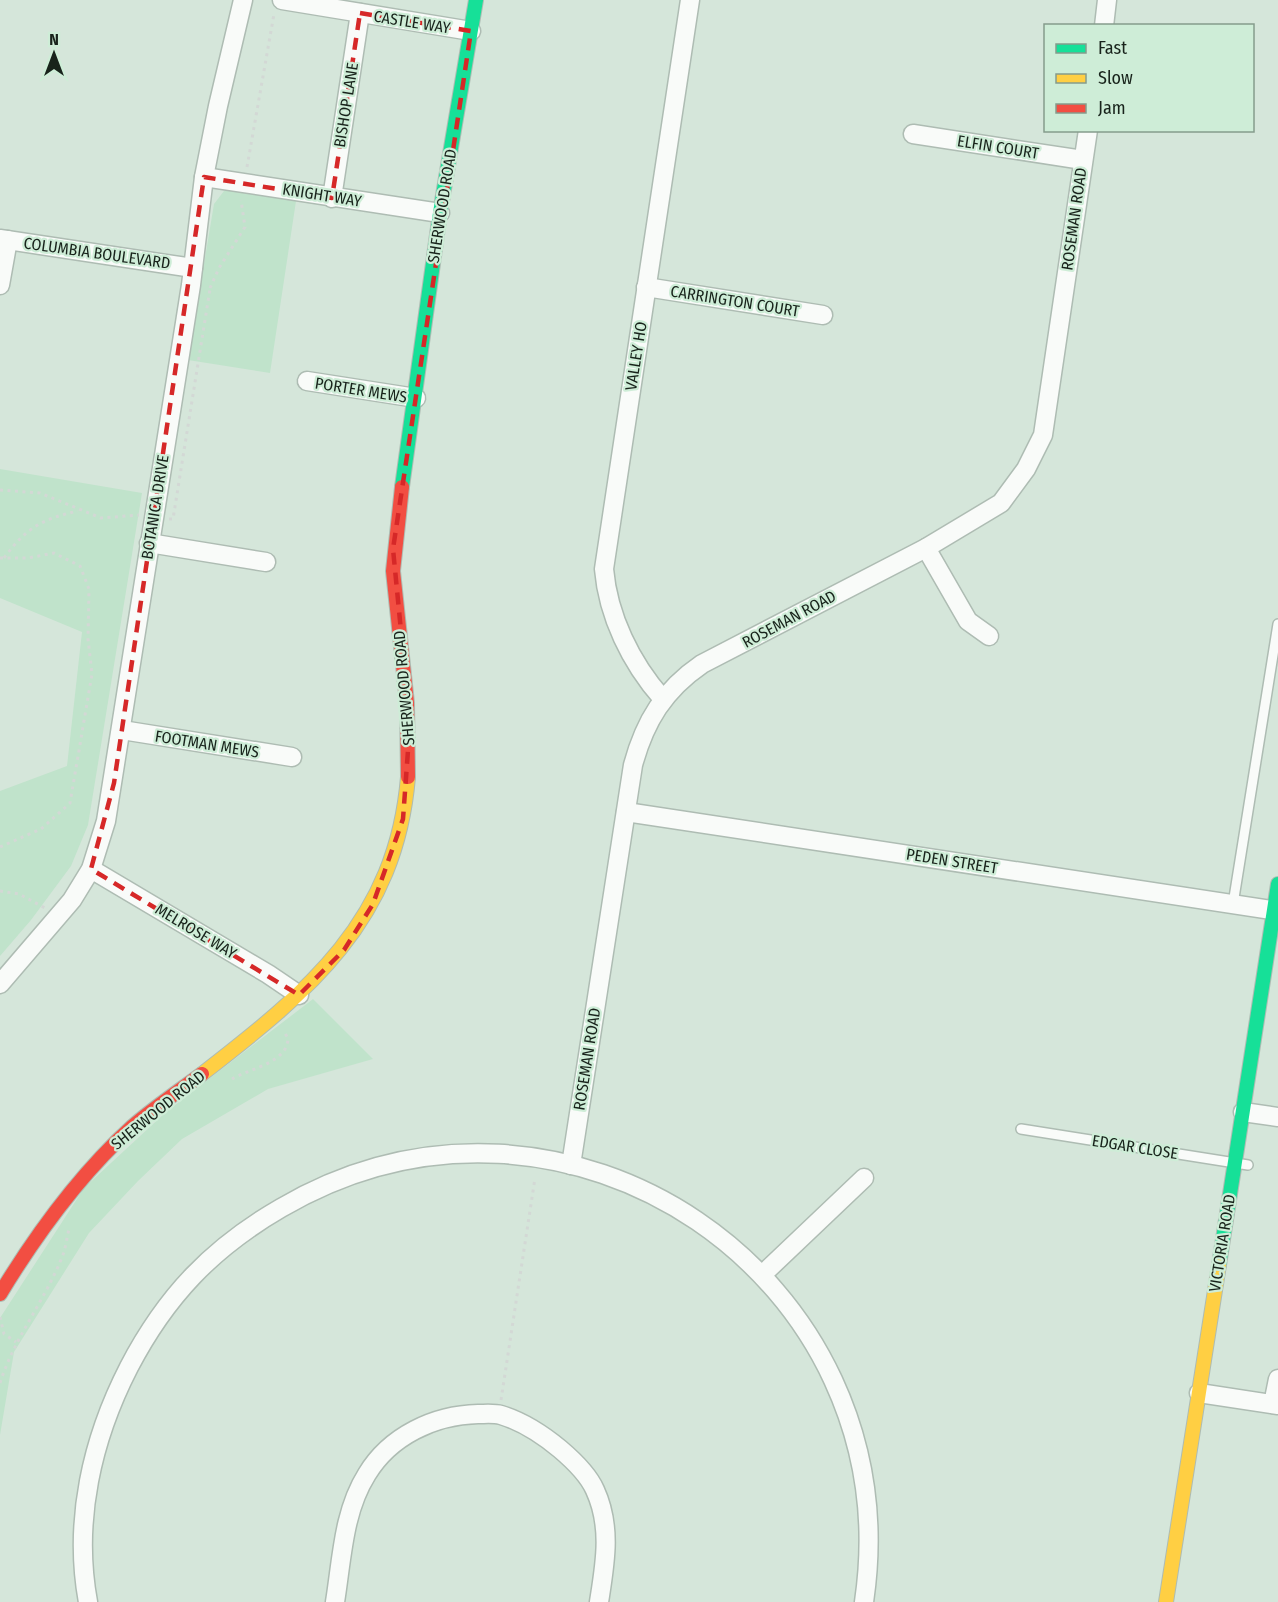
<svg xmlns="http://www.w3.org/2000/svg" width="1278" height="1602" viewBox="0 0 1278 1602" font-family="'Fira Sans Condensed',sans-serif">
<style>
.green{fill:#c0e3cb}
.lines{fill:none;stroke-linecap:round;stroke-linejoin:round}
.lane-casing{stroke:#aebcb3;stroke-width:12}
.street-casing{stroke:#aebcb3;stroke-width:21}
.fast-casing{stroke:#aebcb3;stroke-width:16}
.slow-casing{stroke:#aebcb3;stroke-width:16}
.jam-casing{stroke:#aebcb3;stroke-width:16}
.path{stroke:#d3d8d5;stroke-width:3;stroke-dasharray:3 4.5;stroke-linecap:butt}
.lane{stroke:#f9fbf9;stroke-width:9}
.street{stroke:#f9fbf9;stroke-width:18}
.fast{stroke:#16e098;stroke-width:14}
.slow{stroke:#ffcf43;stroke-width:14}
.jam{stroke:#f24e42;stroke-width:14}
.marked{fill:none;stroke:#d62828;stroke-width:4.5;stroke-dasharray:12 8;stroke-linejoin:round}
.labels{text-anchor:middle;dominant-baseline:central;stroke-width:4.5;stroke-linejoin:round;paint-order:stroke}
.street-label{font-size:16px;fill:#18231b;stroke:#ceedd7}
</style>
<rect width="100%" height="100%" fill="#d5e6da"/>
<!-- green -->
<g class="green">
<polygon points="234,190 296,201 270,373 188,360 214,204 224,191"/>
<polygon points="0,469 142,493 88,825 71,866 31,920 0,956 0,791 67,766 82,632 0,598"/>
<polygon points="313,999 373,1059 268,1089 182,1139 138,1181 89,1233 14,1352 0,1435 0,1318 84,1188 166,1112"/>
</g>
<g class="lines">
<defs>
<g id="lane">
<polyline points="1233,904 1278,624"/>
<polyline points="1021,1129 1248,1165"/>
</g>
<g id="street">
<polyline points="282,0 471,31"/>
<polyline points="1104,26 1107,0"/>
<polyline points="913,134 1083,160"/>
<polyline points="204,177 440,213"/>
<polyline points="332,198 360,13"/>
<polyline points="0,239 193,268"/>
<polyline points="0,285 8,240"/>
<polyline points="646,287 823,315"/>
<polyline points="307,381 416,398"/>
<polyline points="149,543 266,562"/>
<polyline points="926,548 968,621 989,636"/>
<path d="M662,698C631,663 608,616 604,569L690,0"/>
<polyline points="122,730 292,757"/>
<polyline points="626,812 1278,911"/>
<polyline points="91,869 268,974 299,995"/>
<polyline points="0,984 72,900 91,869 106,821 191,285 204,177 218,106 243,0"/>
<polyline points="1243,1112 1278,1117"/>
<path d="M571,1165L633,765C645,721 664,690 702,664L926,548L1001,503L1026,469L1043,435L1088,130"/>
<polyline points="763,1274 864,1178"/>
<polyline points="1199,1393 1278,1405"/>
<polyline points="1273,1404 1278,1379"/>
<path d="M88,1602C73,1521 92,1439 129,1367C166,1296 212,1248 281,1208C565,1042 912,1277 864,1602"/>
<path d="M335,1602C342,1559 343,1512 367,1474C390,1436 434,1415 478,1414C485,1414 494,1413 501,1415C521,1421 543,1435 560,1449C573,1460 588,1474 595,1490C612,1527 605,1564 599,1602"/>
</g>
<g id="fast">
<polyline points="402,487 440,213 476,0"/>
<polyline points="1219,1265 1278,884"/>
</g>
<g id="slow">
<path d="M202,1074C309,991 396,921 408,777"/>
<polyline points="1166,1602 1219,1265"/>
</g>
<g id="jam">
<polyline points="402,487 393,571 407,703 408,777"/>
<path d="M0,1294C37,1233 80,1174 133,1126C155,1107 179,1091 202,1074"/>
</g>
</defs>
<!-- lane casing -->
<use href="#lane" class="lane-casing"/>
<!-- street casing -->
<use href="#street" class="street-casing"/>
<!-- fast casing -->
<use href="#fast" class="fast-casing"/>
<!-- slow casing -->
<use href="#slow" class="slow-casing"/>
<!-- jam casing -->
<use href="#jam" class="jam-casing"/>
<!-- path -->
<g class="path">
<polyline points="247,167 274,14"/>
<polyline points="210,288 219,268 245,227 241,200"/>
<polyline points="0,490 40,493 101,518 139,515"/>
<polyline points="169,519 173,519 210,289"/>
<polyline points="0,558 28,558 54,553 80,566 89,589 88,639 92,674 70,803 41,829 0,847"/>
<path d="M4,558C26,528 42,519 78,511"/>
<polyline points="0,891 19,894 45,908"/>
<path d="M232,1079C248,1069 288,1063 288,1038L284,1032"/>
<polyline points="0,1317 4,1334 16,1342"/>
<path d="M0,1383C15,1336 47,1298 64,1252C66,1245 67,1237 69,1229"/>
<polyline points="501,1400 535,1178"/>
</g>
<!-- lane -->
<use href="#lane" class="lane"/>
<!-- street -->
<use href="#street" class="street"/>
<!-- fast -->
<use href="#fast" class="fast"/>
<!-- slow -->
<use href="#slow" class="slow"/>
<!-- jam -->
<use href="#jam" class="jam"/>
</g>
<!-- marked area -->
<path class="marked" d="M360,13L471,31L393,549L410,723L403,819L373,904L344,950L299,995L91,869L114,783L204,177L332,198Z"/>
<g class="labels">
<!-- street labels -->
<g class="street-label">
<text transform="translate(412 22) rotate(9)">CASTLE WAY</text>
<text transform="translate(346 105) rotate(-81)">BISHOP LANE</text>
<text transform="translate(998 147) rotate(9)">ELFIN COURT</text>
<text transform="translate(322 195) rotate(9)">KNIGHT WAY</text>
<text transform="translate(442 206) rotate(-81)">SHERWOOD ROAD</text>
<text transform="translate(1074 219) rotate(-82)">ROSEMAN ROAD</text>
<text transform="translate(97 253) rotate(8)">COLUMBIA BOULEVARD</text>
<text transform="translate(735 301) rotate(9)">CARRINGTON COURT</text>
<text transform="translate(636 356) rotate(-81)">VALLEY HO</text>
<text transform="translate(361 390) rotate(9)">PORTER MEWS</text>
<text transform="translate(155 507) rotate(-81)">BOTANICA DRIVE</text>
<text transform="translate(789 619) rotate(-28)">ROSEMAN ROAD</text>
<text transform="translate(404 688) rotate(-95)">SHERWOOD ROAD</text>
<text transform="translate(207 744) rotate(9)">FOOTMAN MEWS</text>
<text transform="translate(952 861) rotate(9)">PEDEN STREET</text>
<text transform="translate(196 931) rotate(31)">MELROSE WAY</text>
<text transform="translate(587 1059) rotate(-81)">ROSEMAN ROAD</text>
<text transform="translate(158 1110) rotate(-39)">SHERWOOD ROAD</text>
<text transform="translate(1135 1147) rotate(9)">EDGAR CLOSE</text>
<text transform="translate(1222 1243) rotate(-81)">VICTORIA ROAD</text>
</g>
</g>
<!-- legend -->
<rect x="1044" y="24" width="210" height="108" fill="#ceedd7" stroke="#859c8c" stroke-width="1.5"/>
<rect x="1056" y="44" width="30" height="9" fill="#16e098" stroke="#859c8c" stroke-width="1.5"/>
<text x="1098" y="54" font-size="18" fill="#18231b">Fast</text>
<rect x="1056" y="74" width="30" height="9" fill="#ffcf43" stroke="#859c8c" stroke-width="1.5"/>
<text x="1098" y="84" font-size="18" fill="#18231b">Slow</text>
<rect x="1056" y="104" width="30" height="9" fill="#f24e42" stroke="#859c8c" stroke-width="1.5"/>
<text x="1098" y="114" font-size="18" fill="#18231b">Jam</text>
<!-- north arrow -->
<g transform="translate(54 54)" stroke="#ceedd7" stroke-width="4.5" paint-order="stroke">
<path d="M0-4.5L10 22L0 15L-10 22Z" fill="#18231b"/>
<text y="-9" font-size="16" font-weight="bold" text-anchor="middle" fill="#18231b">N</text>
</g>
</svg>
